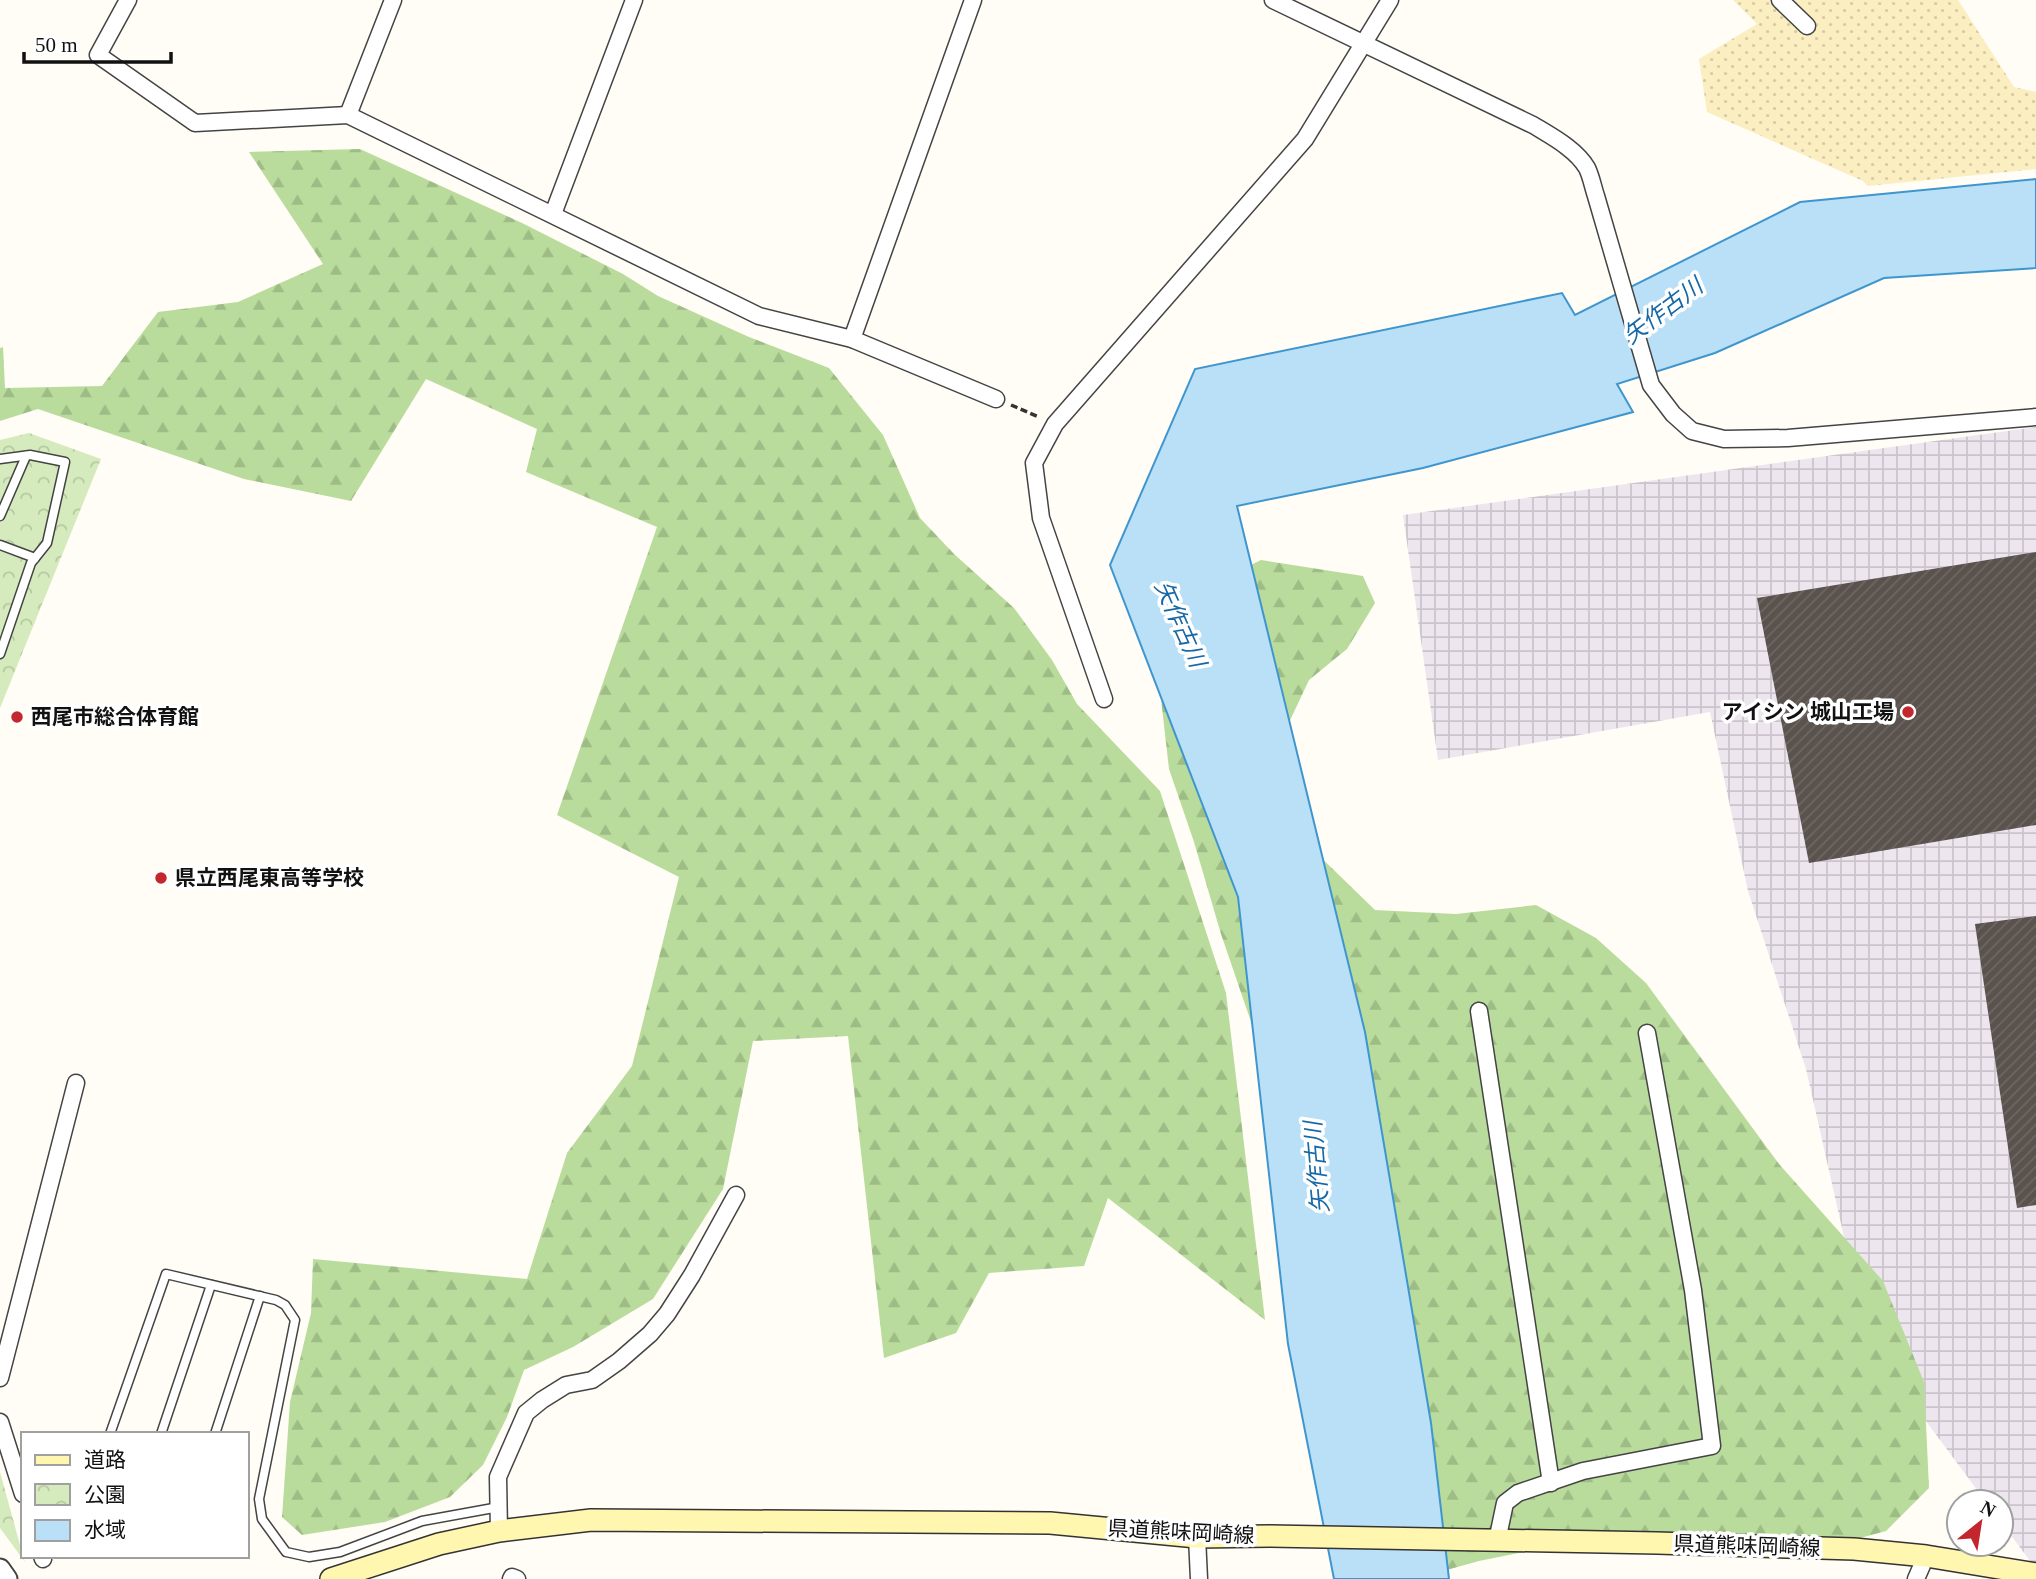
<svg xmlns="http://www.w3.org/2000/svg" width="2036" height="1579" viewBox="0 0 2036 1579" font-family="'Times New Roman','Noto Sans JP',serif">
<style>
.industrial{fill:url(#industrial-grid)}
.forest{fill:url(#forest-firs)}
.sand{fill:url(#sand-dots)}
.park{fill:url(#park-crowns)}
.water{fill:#b9e0f7;stroke:#3f96cf;stroke-width:2}
.building{fill:url(#building-hatch)}
.lines{fill:none;stroke-linecap:round;stroke-linejoin:round}
.service-casing{stroke:#444;stroke-width:11}
.minor-casing{stroke:#444;stroke-width:19}
.tertiary-casing{stroke:#444;stroke-width:23}
.secondary-casing{stroke:#333;stroke-width:24}
.path{stroke:#333;stroke-width:3.5;stroke-dasharray:7 3.5;stroke-linecap:butt}
.service{stroke:#fff;stroke-width:8}
.minor{stroke:#fff;stroke-width:16}
.tertiary{stroke:#fff;stroke-width:19}
.secondary{stroke:#fff6b0;stroke-width:21}
.poi-dot{fill:#c4262e;stroke:#fff;stroke-width:2.5}
.labels{text-anchor:middle;dominant-baseline:central;stroke-width:7;stroke-linejoin:round;paint-order:stroke}
.poi-label{font-size:21px;font-weight:bold;fill:#111;stroke:#fff;text-anchor:start}
.street-label{font-size:21px;fill:#111;stroke:#fff}
.water-label{font-size:23px;font-style:italic;fill:#1768a6;stroke:#fff}
</style>
<defs>
<pattern id="industrial-grid" width="8" height="8" patternUnits="userSpaceOnUse" patternTransform="scale(1.75)"><rect width="8" height="8" fill="#eee6ef"/><path d="M0 4h8M4 0v8" fill="none" stroke="#cbc4cc"/></pattern>
<pattern id="forest-firs" width="22" height="20" patternUnits="userSpaceOnUse" patternTransform="scale(1.75)"><rect width="22" height="20" fill="#b9dc9c"/><path d="M5 1l3.5 6h-7zM16 11l3.5 6h-7z" fill="#9ebc85"/></pattern>
<pattern id="sand-dots" width="8" height="8" patternUnits="userSpaceOnUse" patternTransform="scale(1.75)"><rect width="8" height="8" fill="#fbeec1"/><path d="M2 2h.1M6 6h.1" fill="none" stroke="#d6cba5" stroke-width="1.8" stroke-linecap="round"/></pattern>
<pattern id="park-crowns" width="20" height="18" patternUnits="userSpaceOnUse" patternTransform="scale(1.75)"><rect width="20" height="18" fill="#d5ebbd"/><path d="M2 6a3 3 0 1 1 6 0M12 15a3 3 0 1 1 6 0" fill="none" stroke="#b6c8a1"/></pattern>
<pattern id="building-hatch" width="6" height="6" patternUnits="userSpaceOnUse" patternTransform="scale(1.75)"><rect width="6" height="6" fill="#5a524d"/><path d="M-1 1l2-2M0 6l6-6M5 7l2-2" fill="none" stroke="#6d6662"/></pattern>
</defs>
<rect width="100%" height="100%" fill="#fffdf5"/>
<!-- industrial -->
<polygon class="industrial" points="2036,427 2036,1569 2001,1522 2001,1502 1986,1502 1868,1343 1806,1069 1748,891 1710,712 1438,760 1403,515"/>
<!-- forest -->
<g class="forest">
<polygon points="360,149 522,223 623,274 658,296 749,337 829,368 883,435 920,518 954,554 1014,608 1052,660 1077,704 1160,791 1226,993 1265,1320 1108,1198 1084,1266 989,1273 956,1333 884,1358 848,1036 753,1041 723,1189 653,1299 573,1347 524,1370 507,1417 483,1465 450,1497 385,1522 302,1535 282,1517 290,1402 311,1313 313,1259 527,1279 567,1153 632,1066 679,877 557,815 657,527 526,472 537,429 426,379 351,501 244,479 38,409 0,421 0,348 3,347 5,388 102,386 158,312 238,302 323,264 249,152"/>
<polygon points="1261,560 1363,576 1375,603 1347,649 1309,680 1270,763 1305,842 1375,910 1456,914 1536,905 1596,938 1646,983 1779,1164 1883,1281 1924,1382 1929,1488 1886,1531 1827,1547 1724,1533 1589,1539 1479,1561 1414,1579 1289,1133 1221,934 1194,842 1169,769 1160,690 1204,588"/>
</g>
<!-- sand -->
<polygon class="sand" points="1733,0 1958,0 2014,87 2036,92 2036,169 1868,186 1863,181 1707,112 1699,59 1757,24"/>
<!-- park -->
<g class="park">
<polygon points="29,433 101,459 0,708 0,440"/>
<polygon points="0,1472 23,1556 25,1562 0,1528"/>
</g>
<!-- water -->
<polygon class="water" points="2036,179 2036,268 1884,278 1715,353 1617,384 1633,412 1423,468 1237,506 1365,1032 1431,1423 1449,1579 1334,1579 1288,1344 1238,897 1110,565 1195,369 1562,293 1575,315 1800,202"/>
<!-- building -->
<g class="building">
<polygon points="2036,552 2036,825 1809,863 1757,598"/>
<polygon points="2036,916 2036,1205 2017,1208 1975,924"/>
</g>
<g class="lines">
<defs>
<g id="service">
<polyline points="0,459 30,455 65,462 47,543 31,563 0,654"/>
<polyline points="0,516 26,456"/>
<polyline points="0,545 35,558"/>
<polyline points="110,1434 166,1274 276,1300 285,1305 295,1320 259,1499 262,1519 286,1552 309,1557 340,1552 422,1521 499,1507"/>
<polyline points="161,1434 211,1285"/>
<polyline points="215,1434 260,1296"/>
</g>
<g id="minor">
<polyline points="128,0 98,55 195,123 348,115 759,316 852,339 996,399"/>
<path d="M1273,0L1533,125C1551,136 1576,149 1587,168C1591,176 1593,187 1596,196L1651,385L1673,414L1692,431L1724,439L1788,438L2036,417"/>
<polyline points="1780,0 1807,26"/>
<polyline points="348,115 393,0"/>
<polyline points="553,214 634,0"/>
<polyline points="852,339 973,0"/>
<polyline points="1104,699 1041,518 1034,463 1055,424 1305,139 1390,0"/>
<polyline points="1479,1011 1551,1483"/>
<polyline points="0,1378 76,1083"/>
<polyline points="0,1422 23,1494"/>
<polyline points="499,1531 498,1477 526,1413 542,1400 566,1385 592,1380 619,1361 650,1334 667,1314 692,1275 736,1195"/>
<polyline points="1197,1537 1199,1579"/>
<polyline points="1497,1541 1505,1503 1518,1493 1583,1471 1712,1446 1693,1290 1647,1033"/>
<polyline points="42,1556 43,1559"/>
<polyline points="511,1579 512,1577 517,1579"/>
<polyline points="1916,1579 1926,1556"/>
</g>
<polyline id="tertiary" points="0,1569 7,1579"/>
<polyline id="secondary" points="331,1579 439,1544 499,1531 591,1520 1050,1523 1197,1537 1270,1536 1657,1543 1854,1549 1926,1556 2036,1574"/>
</defs>
<!-- service casing -->
<use href="#service" class="service-casing"/>
<!-- minor casing -->
<use href="#minor" class="minor-casing"/>
<!-- tertiary casing -->
<use href="#tertiary" class="tertiary-casing"/>
<!-- secondary casing -->
<use href="#secondary" class="secondary-casing"/>
<!-- path -->
<polyline class="path" points="1011,405 1039,417"/>
<!-- service -->
<use href="#service" class="service"/>
<!-- minor -->
<use href="#minor" class="minor"/>
<!-- tertiary -->
<use href="#tertiary" class="tertiary"/>
<!-- secondary -->
<use href="#secondary" class="secondary"/>
</g>
<!-- markers -->
<g class="poi-dot">
<circle cx="1908" cy="712" r="7"/>
<circle cx="17" cy="717" r="7"/>
<circle cx="161" cy="878" r="7"/>
</g>
<g class="labels">
<!-- poi labels -->
<g class="poi-label">
<text x="1894" y="712" text-anchor="end">アイシン 城山工場</text>
<text x="31" y="717">西尾市総合体育館</text>
<text x="175" y="878">県立西尾東高等学校</text>
</g>
<!-- street labels -->
<g class="street-label">
<text transform="translate(1181 1532) rotate(3)">県道熊味岡崎線</text>
<text transform="translate(1747 1546) rotate(2)">県道熊味岡崎線</text>
</g>
<!-- water labels -->
<g class="water-label">
<text transform="translate(1663 311) rotate(-37)">矢作古川</text>
<text transform="translate(1180 624) rotate(66)">矢作古川</text>
<text transform="translate(1317 1167) rotate(-95)">矢作古川</text>
</g>
</g>
<!-- legend -->
<rect x="21" y="1432" width="228" height="126" fill="#ffffff" stroke="#a0a0a0" stroke-width="2"/>
<rect x="35" y="1455" width="35" height="10" fill="#fff6b0" stroke="#a0a0a0" stroke-width="2"/>
<text x="84" y="1467" font-size="21" fill="#111111">道路</text>
<rect x="35" y="1484" width="35" height="21" fill="url(#park-crowns)" stroke="#a0a0a0" stroke-width="2"/>
<text x="84" y="1502" font-size="21" fill="#111111">公園</text>
<rect x="35" y="1520" width="35" height="21" fill="#b9e0f7" stroke="#a0a0a0" stroke-width="2"/>
<text x="84" y="1537" font-size="21" fill="#111111">水域</text>
<!-- north arrow -->
<g transform="translate(1980 1523) rotate(30)"><circle r="33" fill="#ffffff" stroke="#a0a0a0" stroke-width="2"/>
<path d="M0-5L12 26L0 18L-12 26Z" fill="#c4262e"/>
<text y="-10" font-size="19" font-weight="bold" text-anchor="middle" fill="#111111">N</text>
</g>
<!-- scale -->
<path d="M24 52v10h147v-10" fill="none" stroke="#111111" stroke-width="3.5"/>
<text x="35" y="52" font-size="21" fill="#111111" stroke="#ffffff" stroke-width="5" paint-order="stroke">50 m</text>
</svg>
